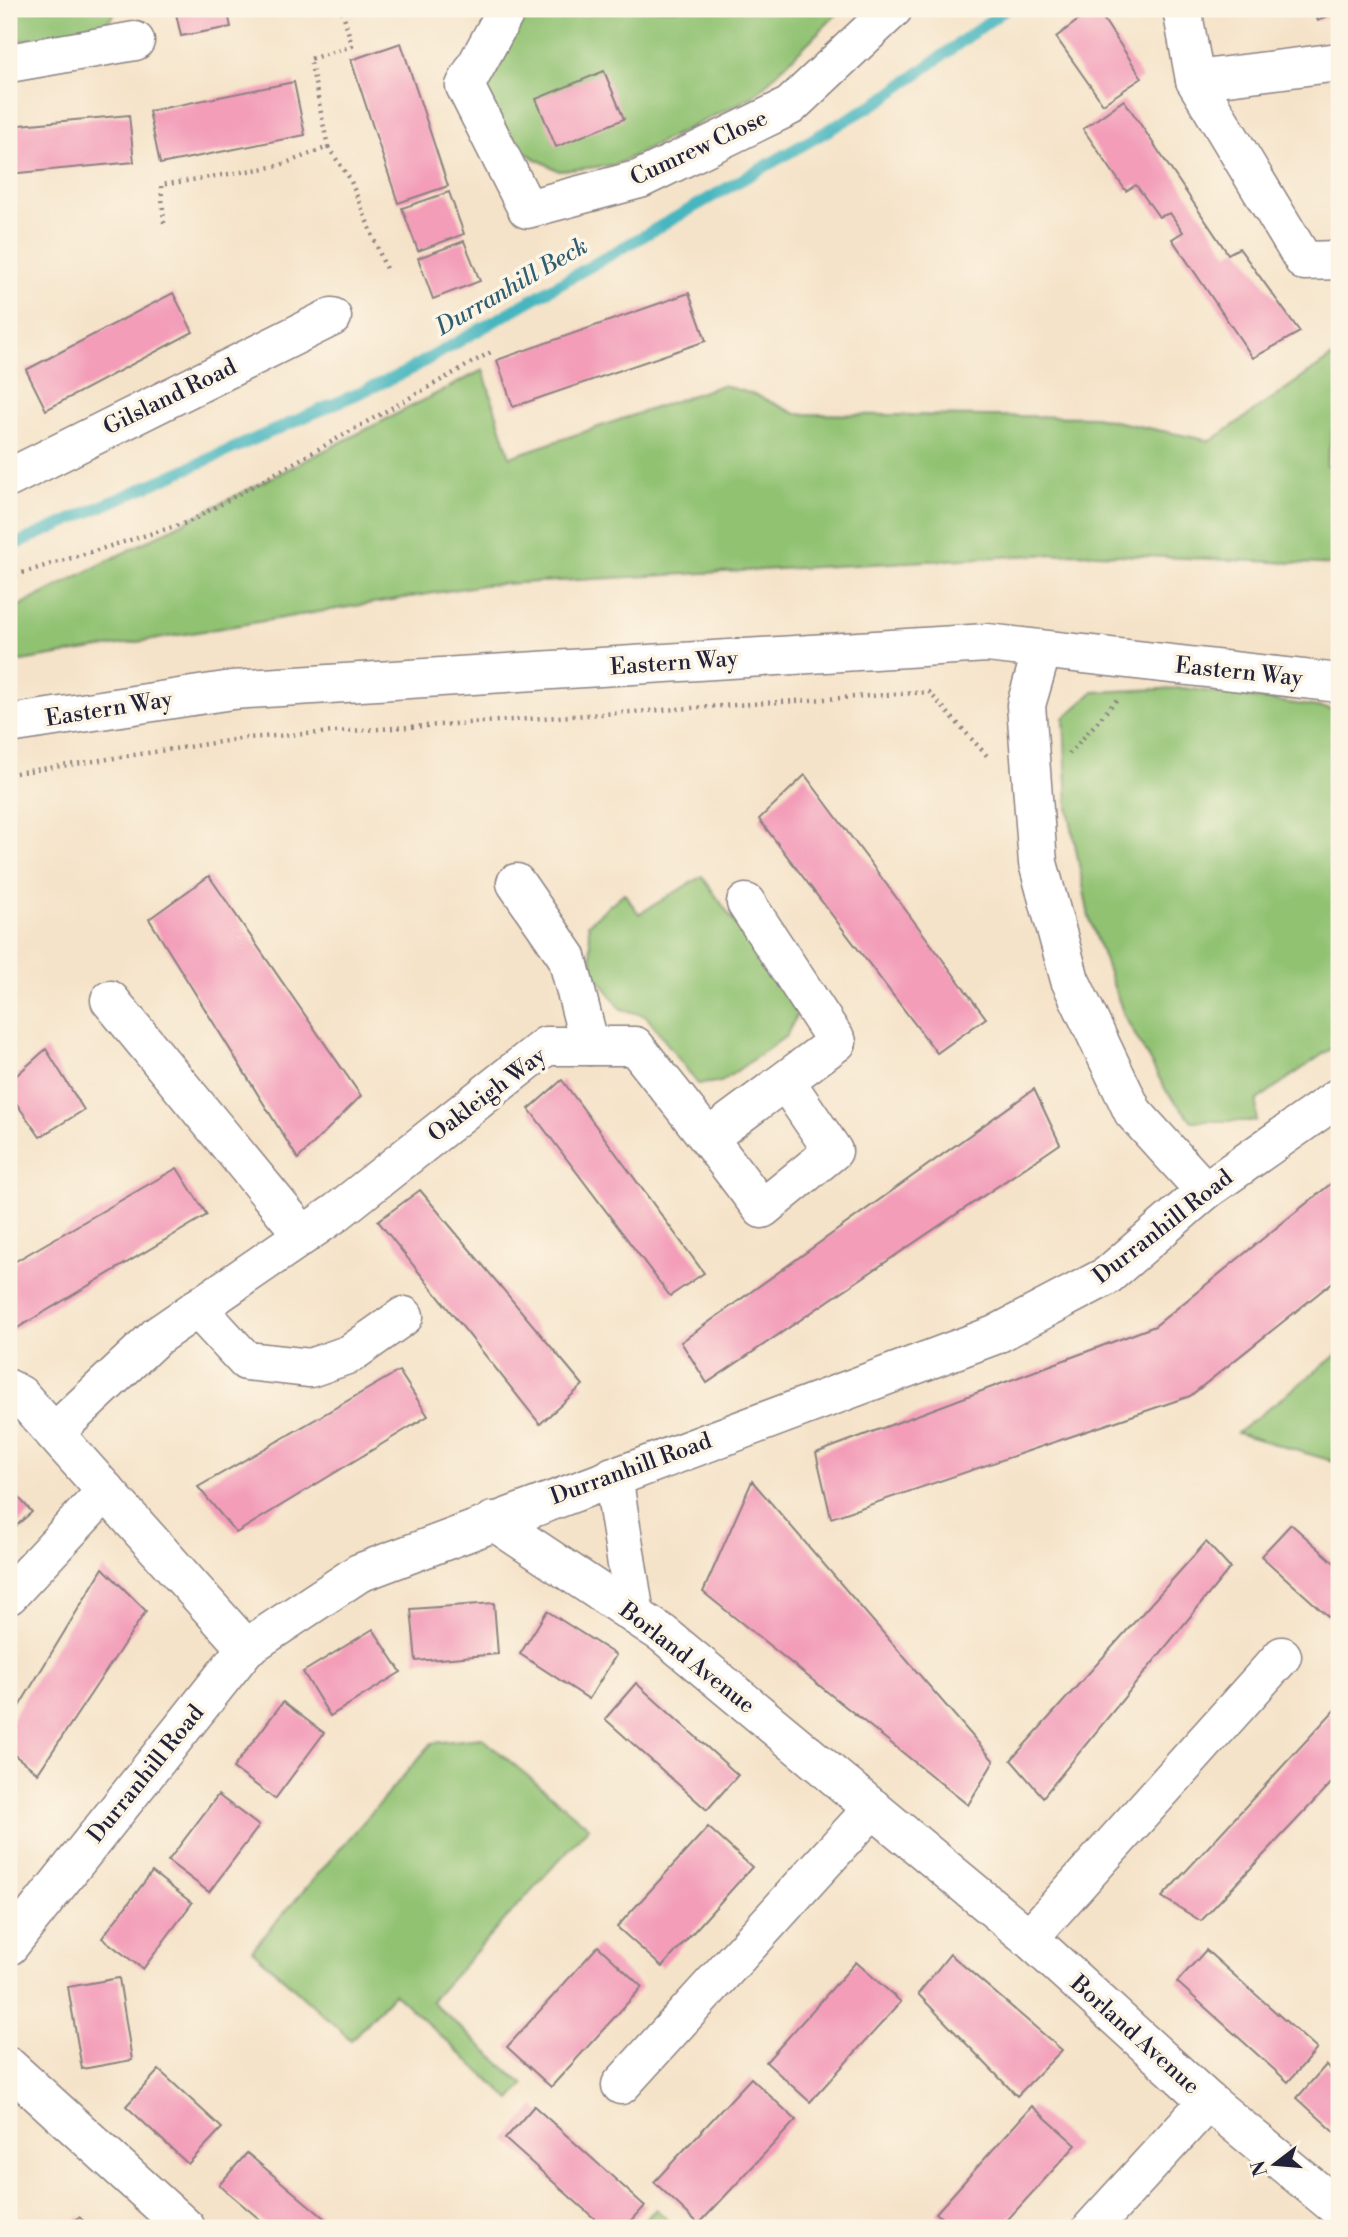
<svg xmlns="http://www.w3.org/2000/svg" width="1348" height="2237" viewBox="0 0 1348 2237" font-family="'Libre Bodoni',serif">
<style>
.green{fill:#91c272;stroke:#5a7256;stroke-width:2}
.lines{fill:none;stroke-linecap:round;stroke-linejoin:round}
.stream{stroke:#47b6bf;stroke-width:12}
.building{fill:#f39db9}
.minor-casing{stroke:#8c8282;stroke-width:41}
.path{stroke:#8c8282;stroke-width:4.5;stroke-dasharray:2 5;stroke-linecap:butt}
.minor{stroke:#fff;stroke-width:38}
.labels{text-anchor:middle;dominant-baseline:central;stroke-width:7;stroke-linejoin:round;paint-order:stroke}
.street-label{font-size:23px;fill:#22223b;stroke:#fcf5e5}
.water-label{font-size:24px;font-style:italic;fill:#315d70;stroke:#fcf5e5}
</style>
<rect width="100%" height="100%" fill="#fcf5e5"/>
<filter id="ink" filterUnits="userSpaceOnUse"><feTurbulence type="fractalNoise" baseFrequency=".0143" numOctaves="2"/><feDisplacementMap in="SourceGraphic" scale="14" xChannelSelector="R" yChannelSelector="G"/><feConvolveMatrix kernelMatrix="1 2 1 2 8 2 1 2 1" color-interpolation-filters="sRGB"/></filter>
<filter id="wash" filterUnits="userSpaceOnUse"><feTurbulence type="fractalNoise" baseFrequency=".00686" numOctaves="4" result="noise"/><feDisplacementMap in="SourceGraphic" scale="28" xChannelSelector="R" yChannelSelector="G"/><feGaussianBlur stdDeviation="1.57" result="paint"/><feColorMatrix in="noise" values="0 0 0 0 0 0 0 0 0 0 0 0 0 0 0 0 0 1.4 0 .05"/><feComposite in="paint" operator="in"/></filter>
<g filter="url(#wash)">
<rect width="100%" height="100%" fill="#f5e3c9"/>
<!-- green -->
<g class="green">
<polygon points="9,9 118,9 106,24 9,43"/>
<polygon points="514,9 842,9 754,96 615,165 559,171 525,153 497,116 473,76"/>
<polygon points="1339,352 1339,401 1326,466 1339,468 1339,565 1074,553 483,585 9,663 9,611 483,370 510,457 722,385 756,395 796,414 1095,417 1211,441"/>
<polygon points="1184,688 1339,710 1339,1043 1257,1100 1256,1121 1192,1121 1167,1092 1124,1015 1089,917 1068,807 1064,718 1093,692"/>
<polygon points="702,876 798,1013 786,1036 721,1082 698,1084 646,1016 621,1009 593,971 588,924 624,893 639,914"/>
<polygon points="1339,1353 1339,1463 1237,1433"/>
<polygon points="482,1738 589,1827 431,2001 524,2085 511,2100 394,1993 351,2040 252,1950 432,1743"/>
<polygon points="656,2209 676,2228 637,2228"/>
</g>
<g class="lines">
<!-- stream -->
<polyline class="stream" points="9,547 400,375 883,99 1006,9"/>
</g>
<g id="blocks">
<!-- building -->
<g class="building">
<polygon points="175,9 227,9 231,27 181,36"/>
<polygon points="1093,9 1097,9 1142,78 1103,104 1056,37"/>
<polygon points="1312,9 1339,9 1339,10 1318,21"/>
<polygon points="401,43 448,186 398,203 351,60"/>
<polygon points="604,71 624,119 556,147 536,99"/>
<polygon points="294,82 305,135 160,164 149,111"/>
<polygon points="1124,100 1228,254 1239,248 1300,332 1253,358 1172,239 1183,232 1170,213 1159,217 1136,185 1126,191 1083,129"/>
<polygon points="129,115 134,162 9,174 9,126"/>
<polygon points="449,192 464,234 418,251 402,208"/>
<polygon points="464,241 480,281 433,299 418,258"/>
<polygon points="173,293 193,332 46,410 26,370"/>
<polygon points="689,293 706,341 513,407 497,360"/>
<polygon points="805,775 986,1018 937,1053 759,819"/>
<polygon points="209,876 361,1096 298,1159 149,919"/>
<polygon points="46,1049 84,1110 40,1137 9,1093 9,1082"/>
<polygon points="562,1080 704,1273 670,1296 529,1109"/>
<polygon points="1034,1089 1060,1144 707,1383 681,1342"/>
<polygon points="177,1168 207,1215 9,1333 9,1265"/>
<polygon points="1339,1177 1339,1277 1190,1396 831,1518 816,1453 1155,1326"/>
<polygon points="420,1190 583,1385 540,1424 378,1221"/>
<polygon points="399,1371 428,1416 236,1533 198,1487"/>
<polygon points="752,1481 994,1761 968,1805 703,1592"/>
<polygon points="9,1487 32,1512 9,1532"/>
<polygon points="1291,1524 1339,1567 1339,1626 1261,1556"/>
<polygon points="1206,1542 1230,1568 1043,1797 1011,1760"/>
<polygon points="103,1568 146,1611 38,1773 9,1751 9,1723"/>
<polygon points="494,1603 498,1654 416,1661 411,1609"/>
<polygon points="547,1611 616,1655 589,1699 520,1654"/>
<polygon points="373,1629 401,1672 330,1716 303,1672"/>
<polygon points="636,1683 738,1775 707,1810 605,1719"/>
<polygon points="283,1702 324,1733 275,1799 233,1768"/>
<polygon points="1339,1705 1339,1775 1201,1921 1162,1897"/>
<polygon points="218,1795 259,1826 209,1892 168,1861"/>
<polygon points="708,1827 752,1867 662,1967 617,1927"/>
<polygon points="152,1872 192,1903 143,1969 102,1938"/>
<polygon points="598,1946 642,1987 551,2087 507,2047"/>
<polygon points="1206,1950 1317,2049 1288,2082 1177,1982"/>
<polygon points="950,1954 1062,2050 1017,2096 918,1994"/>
<polygon points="856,1962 901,2002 810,2102 766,2062"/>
<polygon points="119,1978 132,2060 82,2069 68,1987"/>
<polygon points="1326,2065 1339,2077 1339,2136 1297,2098"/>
<polygon points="159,2070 222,2128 188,2164 126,2106"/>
<polygon points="751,2078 796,2120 699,2224 654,2182"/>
<polygon points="534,2106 645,2206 625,2228 605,2228 505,2139"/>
<polygon points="1032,2106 1076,2145 1000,2228 953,2228 936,2213"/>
<polygon points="247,2153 336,2228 270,2228 219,2185"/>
<polygon points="11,2177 13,2209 9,2209 9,2178"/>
<polygon points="79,2217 92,2228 70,2228"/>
</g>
</g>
</g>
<g filter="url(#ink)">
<use href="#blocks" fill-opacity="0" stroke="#8c8282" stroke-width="2"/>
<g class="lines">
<defs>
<g id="minor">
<polyline points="507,9 465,86 527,209 640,179 790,106 893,9"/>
<polyline points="1182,9 1195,80 1304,261 1339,260"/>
<polyline points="9,63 135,41"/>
<polyline points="1195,80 1339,62"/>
<polyline points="9,478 332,317"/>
<polyline points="1042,650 1026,705 1038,863 1070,980 1133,1112 1205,1191"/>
<polyline points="9,724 232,690 987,643 1339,683"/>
<polyline points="516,883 567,957 590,1046"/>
<polyline points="110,1000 303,1235"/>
<polyline points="708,1138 762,1209 833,1151 786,1082"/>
<polyline points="197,1308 246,1361 310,1368 350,1354 404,1316"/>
<polyline points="9,1389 20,1395 246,1648"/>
<polyline points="54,1433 157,1336 337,1212 546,1046 635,1046 708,1138 837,1042 746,903"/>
<polyline points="613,1476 635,1615"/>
<polyline points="493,1521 663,1634 1029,1938 1208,2101 1339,2209"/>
<polyline points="9,1595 106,1491"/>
<polyline points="1029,1938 1282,1656"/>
<polyline points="9,1946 246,1648 359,1573 995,1335 1107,1276 1205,1191 1339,1097"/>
<polyline points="9,2067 186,2228"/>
<polyline points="621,2085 873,1808"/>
<polyline points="1092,2228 1208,2101"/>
</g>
</defs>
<!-- minor casing -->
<use href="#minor" class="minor-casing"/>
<!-- path -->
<g class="path">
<polyline points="328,147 350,179 386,269"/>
<polyline points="164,223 161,185 278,166 328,147 310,59 352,46 342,9"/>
<polyline points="9,577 189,522 491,352"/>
<polyline points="1069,754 1119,697"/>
<polyline points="9,774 246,738 929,692 989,758"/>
</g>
<!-- minor -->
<use href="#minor" class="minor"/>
</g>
</g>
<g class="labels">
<!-- street labels -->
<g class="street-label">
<text transform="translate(699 148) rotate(-25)">Cumrew Close</text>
<text transform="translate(170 397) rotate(-26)">Gilsland Road</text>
<text transform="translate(674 663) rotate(-4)">Eastern Way</text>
<text transform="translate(1239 672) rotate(6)">Eastern Way</text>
<text transform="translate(109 709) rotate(-9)">Eastern Way</text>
<text transform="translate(487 1095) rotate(-37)">Oakleigh Way</text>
<text transform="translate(1163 1227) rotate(-38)">Durranhill Road</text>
<text transform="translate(631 1469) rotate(-20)">Durranhill Road</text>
<text transform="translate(687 1658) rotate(38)">Borland Avenue</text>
<text transform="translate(146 1774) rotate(-51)">Durranhill Road</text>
<text transform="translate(1135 2035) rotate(42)">Borland Avenue</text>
</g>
<!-- water labels -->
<g class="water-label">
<text transform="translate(512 287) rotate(-30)">Durranhill Beck</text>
</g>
</g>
<!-- margin -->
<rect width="1348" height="2237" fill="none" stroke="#fcf5e5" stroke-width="35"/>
<!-- north arrow -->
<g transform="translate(1275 2164) rotate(254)" stroke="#fcf5e5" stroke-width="5" paint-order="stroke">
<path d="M0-5L12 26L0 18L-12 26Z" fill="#22223b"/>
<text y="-10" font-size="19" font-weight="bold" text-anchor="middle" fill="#22223b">N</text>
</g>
</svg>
